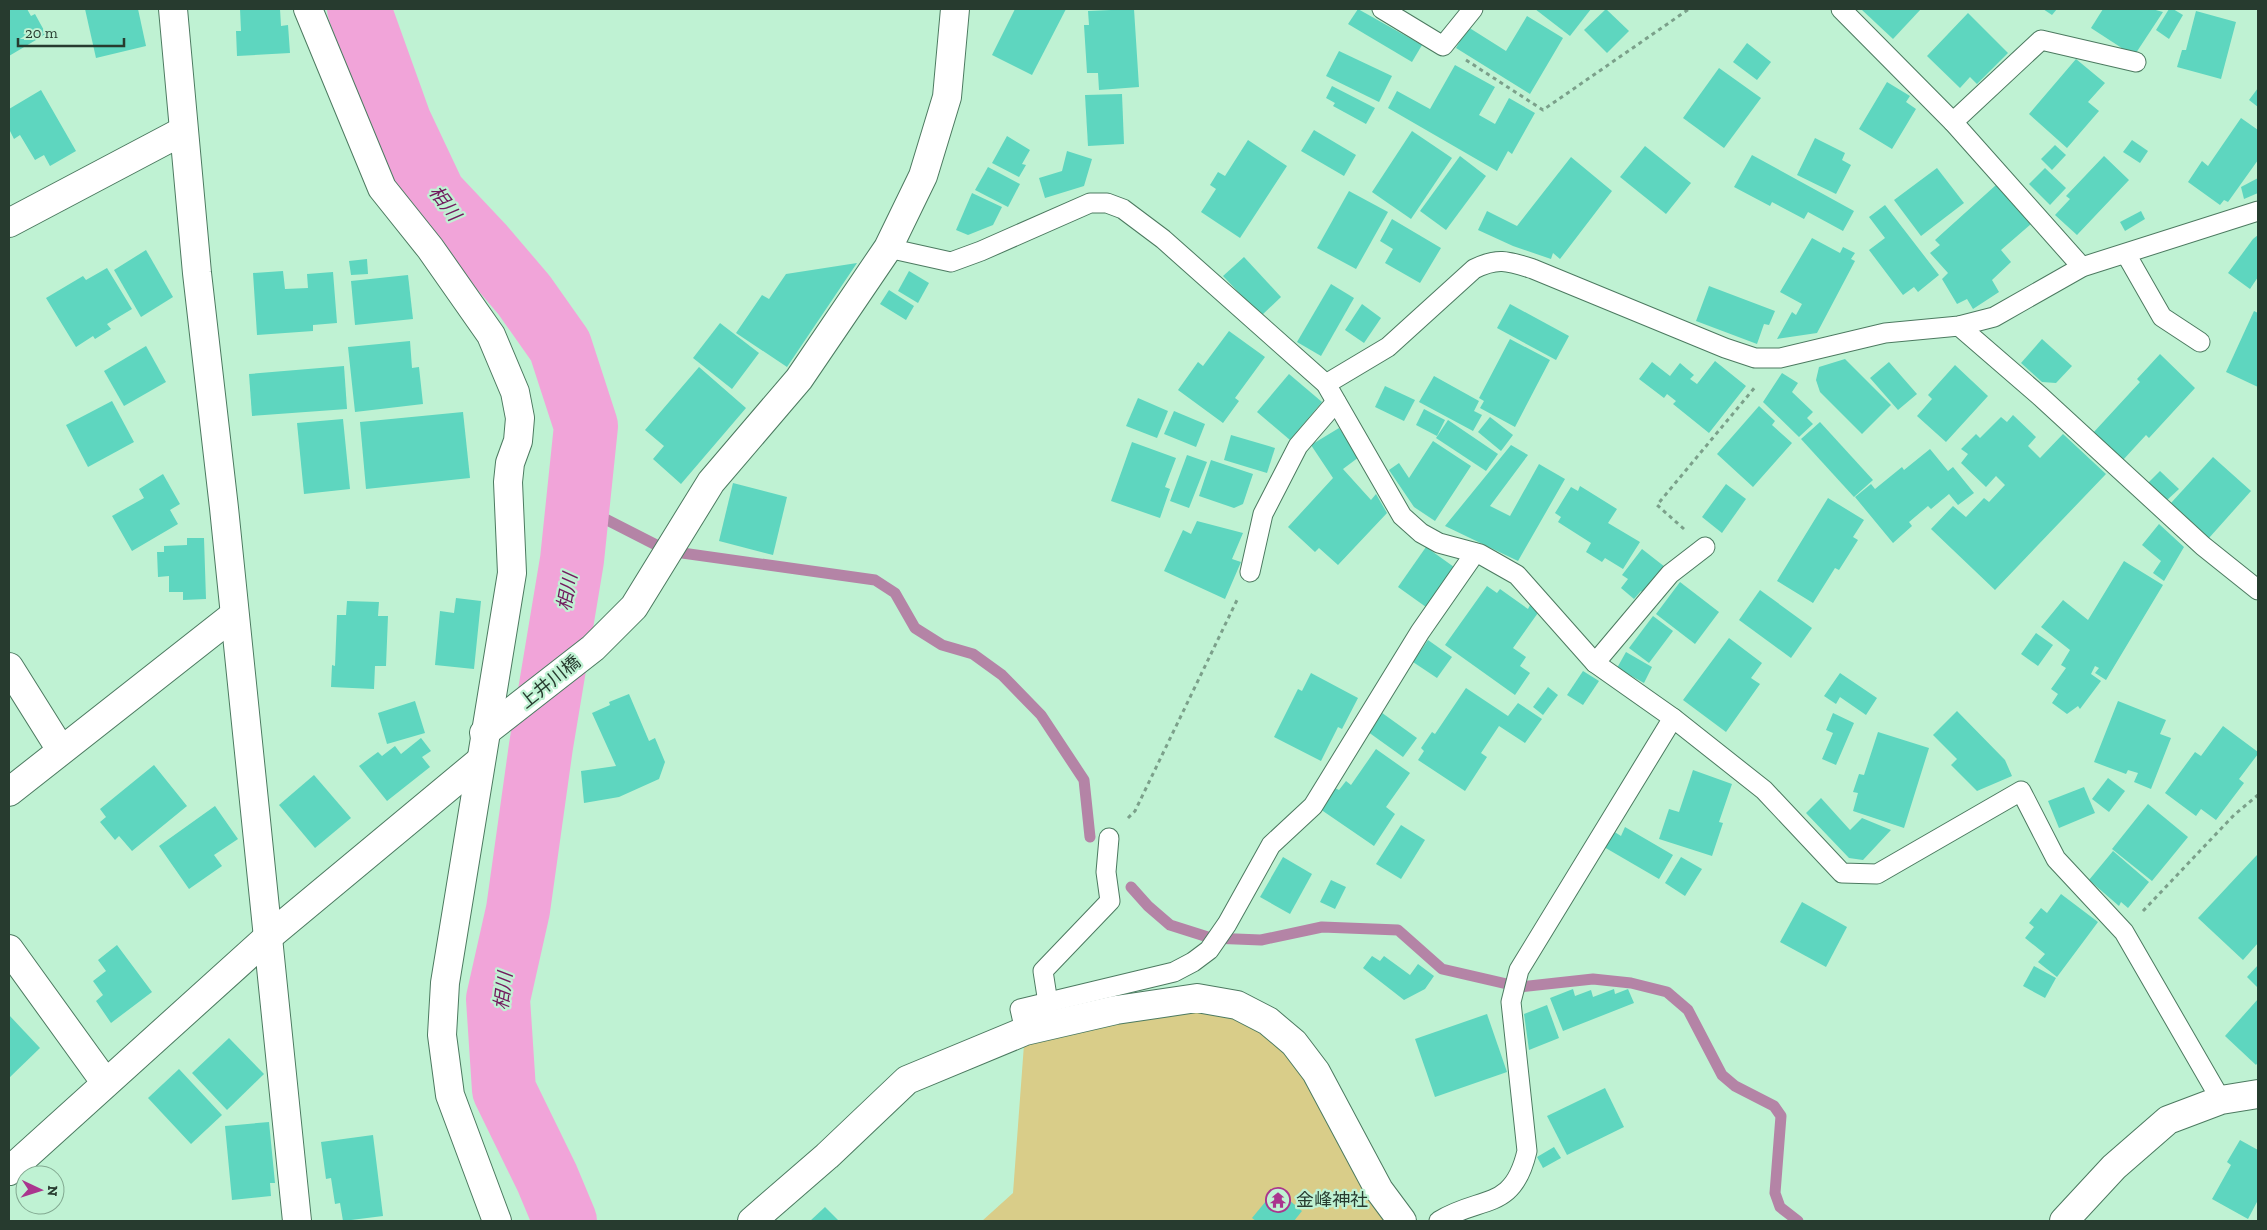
<svg xmlns="http://www.w3.org/2000/svg" width="2267" height="1230" viewBox="0 0 2267 1230" font-family="'Zilla Slab','Noto Sans JP',serif">
<style>
.green{fill:#d9cd89}
.lines{fill:none;stroke-linecap:round;stroke-linejoin:round}
.stream{stroke:#b484a6;stroke-width:11}
.river{stroke:#f1a4d9;stroke-width:64}
.building{fill:#5ed6bf}
.service-casing{stroke:#4c7a60;stroke-width:21}
.minor-casing{stroke:#4c7a60;stroke-width:30}
.path{stroke:#7ba08a;stroke-width:3;stroke-dasharray:4 4;stroke-linecap:butt}
.service{stroke:#fff;stroke-width:19}
.minor{stroke:#fff;stroke-width:28}
.labels{text-anchor:middle;dominant-baseline:central;stroke-width:4.5;stroke-linejoin:round;paint-order:stroke}
.street-label{font-size:18px;fill:#273b2f;stroke:#bff2d3}
.poi-label{font-size:18px;fill:#273b2f;stroke:#bff2d3;text-anchor:start}
.water-label{font-size:19px;font-style:italic;fill:#721a5e;stroke:#bff2d3}
</style>
<rect width="100%" height="100%" fill="#bff2d3"/>
<!-- green -->
<polygon class="green" points="1179,1000 1268,1021 1402,1221 982,1221 1013,1193 1025,1031"/>
<g class="lines">
<!-- stream -->
<g class="stream">
<polyline points="578,505 668,551 875,580 895,593 915,628 942,645 973,654 1002,675 1041,715 1084,780 1090,837"/>
<polyline points="1131,887 1148,906 1170,925 1211,938 1261,940 1322,927 1398,930 1442,969 1520,987 1593,979 1631,983 1667,992 1688,1010 1722,1075 1735,1086 1774,1106 1781,1116 1775,1193 1780,1207 1798,1221"/>
</g>
<!-- river -->
<polyline class="river" points="359,9 400,123 434,195 483,247 524,295 560,346 586,426 572,560 541,746 518,910 498,999 504,1090 547,1178 565,1221"/>
</g>
<!-- building -->
<g class="building">
<polygon points="9,9 27,9 31,16 35,14 46,34 9,56"/>
<polygon points="85,9 138,9 146,46 96,58"/>
<polygon points="240,9 280,9 281,26 288,25 290,53 237,56 236,31 241,31"/>
<polygon points="1015,9 1066,9 1032,75 992,55"/>
<polygon points="1134,9 1139,87 1099,90 1098,73 1087,73 1084,25 1089,25 1088,11"/>
<polygon points="1358,9 1422,45 1412,62 1348,24"/>
<polygon points="1535,9 1591,9 1570,36"/>
<polygon points="1606,9 1629,31 1607,53 1584,30"/>
<polygon points="1861,9 1921,9 1893,39"/>
<polygon points="2043,9 2057,9 2052,15"/>
<polygon points="2103,9 2152,9 2163,12 2134,56 2091,28"/>
<polygon points="2169,9 2173,9 2183,15 2169,39 2156,30"/>
<polygon points="2196,11 2236,22 2221,79 2177,67 2182,50 2186,50"/>
<polygon points="1968,13 2008,53 1977,84 1970,77 1960,88 1927,56"/>
<polygon points="1527,16 1563,38 1530,94 1456,48 1468,27 1506,51"/>
<polygon points="1747,43 1771,62 1757,80 1733,62"/>
<polygon points="1339,51 1392,76 1379,102 1326,76"/>
<polygon points="2076,59 2105,83 2088,102 2099,111 2067,148 2029,114"/>
<polygon points="1455,65 1495,87 1479,115 1495,124 1509,98 1535,113 1512,154 1508,151 1497,171 1388,108 1397,91 1430,109"/>
<polygon points="1719,68 1761,98 1724,148 1683,118"/>
<polygon points="1887,82 1910,96 1906,102 1916,109 1892,149 1859,129"/>
<polygon points="1332,86 1375,108 1366,124 1333,106 1335,103 1326,98"/>
<polygon points="2258,88 2258,107 2249,100"/>
<polygon points="41,90 76,151 50,166 44,155 35,160 20,135 14,139 9,129 9,109"/>
<polygon points="1122,94 1124,144 1088,146 1085,95"/>
<polygon points="2241,118 2258,130 2258,160 2228,202 2224,200 2220,205 2188,182 2202,161 2208,166"/>
<polygon points="1314,130 1356,155 1344,176 1301,151"/>
<polygon points="1412,131 1452,158 1411,219 1372,192"/>
<polygon points="1007,136 1030,150 1022,164 1026,165 1019,177 992,163"/>
<polygon points="1815,138 1845,153 1842,160 1851,165 1836,194 1797,175"/>
<polygon points="1248,140 1287,166 1240,238 1201,212 1216,189 1210,185 1218,172 1225,176"/>
<polygon points="2132,140 2148,151 2140,163 2123,152"/>
<polygon points="2055,145 2066,155 2052,170 2041,159"/>
<polygon points="1645,146 1691,183 1666,214 1620,177"/>
<polygon points="1067,151 1092,159 1084,186 1045,198 1039,178 1062,171"/>
<polygon points="1752,155 1854,211 1843,231 1808,212 1804,219 1772,202 1770,206 1734,187"/>
<polygon points="1460,156 1486,176 1446,230 1420,211"/>
<polygon points="2104,156 2129,180 2077,235 2055,215 2070,199 2066,196"/>
<polygon points="1571,157 1612,191 1560,259 1553,253 1551,259 1513,246 1478,230 1487,211 1517,226"/>
<polygon points="988,167 1020,184 1008,207 975,190"/>
<polygon points="1937,168 1964,203 1921,236 1894,200"/>
<polygon points="2045,168 2066,188 2050,205 2029,184"/>
<polygon points="2258,178 2258,193 2244,199 2241,187"/>
<polygon points="1996,185 2031,224 2001,250 2011,262 1992,280 1999,292 1973,309 1967,299 1957,304 1942,279 1948,273 1930,253 1940,245 1935,240"/>
<polygon points="1349,191 1388,212 1356,269 1317,248"/>
<polygon points="972,193 1002,207 993,225 968,235 956,230"/>
<polygon points="1885,205 1939,275 1918,292 1914,287 1903,295 1869,250 1885,238 1869,217"/>
<polygon points="2141,211 2145,219 2125,231 2120,222"/>
<polygon points="1392,219 1441,248 1420,283 1385,263 1393,249 1380,241"/>
<polygon points="2258,235 2258,277 2250,289 2228,273 2253,239"/>
<polygon points="1812,238 1840,253 1843,247 1855,253 1851,259 1855,261 1817,333 1777,339 1792,312 1796,315 1802,304 1780,292"/>
<polygon points="146,250 173,297 141,317 114,270"/>
<polygon points="1244,257 1281,297 1261,316 1223,276"/>
<polygon points="367,259 368,274 351,275 349,261"/>
<polygon points="857,263 787,367 736,333 762,295 769,299 786,274"/>
<polygon points="107,268 132,309 107,324 111,329 95,339 93,336 76,347 46,298 83,276 86,280"/>
<polygon points="283,271 285,289 308,288 307,274 333,272 337,323 313,325 313,331 257,335 253,273"/>
<polygon points="909,271 929,283 918,303 898,291"/>
<polygon points="408,275 413,319 355,325 351,281"/>
<polygon points="1331,284 1354,298 1321,356 1297,342"/>
<polygon points="1709,286 1775,311 1769,325 1764,324 1757,344 1696,321"/>
<polygon points="889,290 914,306 906,320 880,304"/>
<polygon points="1362,304 1381,318 1364,343 1345,330"/>
<polygon points="1510,304 1569,336 1556,360 1497,328"/>
<polygon points="2254,311 2258,313 2258,387 2226,372"/>
<polygon points="720,323 759,353 732,389 693,358"/>
<polygon points="1229,331 1265,357 1235,398 1239,401 1223,423 1178,390 1198,362 1203,366"/>
<polygon points="1510,339 1550,360 1515,427 1480,408 1484,401 1479,398"/>
<polygon points="2042,339 2072,366 2056,383 2042,382 2021,363"/>
<polygon points="410,341 412,368 419,367 423,404 355,412 348,347"/>
<polygon points="146,346 166,382 124,406 104,371"/>
<polygon points="2160,354 2195,388 2149,438 2146,435 2123,460 2093,433 2140,382 2137,379"/>
<polygon points="1845,359 1891,405 1862,434 1820,392 1816,380 1819,367"/>
<polygon points="1715,361 1746,386 1709,433 1673,404 1676,401 1667,394 1664,398 1639,379 1652,362 1670,376 1680,363 1694,375 1690,379 1697,384"/>
<polygon points="1889,362 1917,394 1898,410 1870,378"/>
<polygon points="1955,365 1988,396 1946,442 1917,416 1932,399 1928,395"/>
<polygon points="344,366 347,409 252,416 249,374"/>
<polygon points="699,367 746,408 681,484 653,459 664,446 645,430"/>
<polygon points="1782,373 1798,383 1792,392 1813,412 1807,418 1813,424 1799,437 1763,402"/>
<polygon points="1289,374 1322,402 1290,440 1257,412"/>
<polygon points="1434,376 1479,401 1474,411 1482,415 1473,431 1419,402"/>
<polygon points="1385,386 1415,400 1404,421 1375,407"/>
<polygon points="1138,398 1168,411 1157,438 1126,426"/>
<polygon points="112,401 134,442 88,467 66,425"/>
<polygon points="1759,406 1775,421 1772,425 1792,443 1753,487 1717,454"/>
<polygon points="1424,409 1445,420 1437,436 1416,425"/>
<polygon points="1174,411 1205,424 1196,447 1164,434"/>
<polygon points="463,412 470,478 366,489 360,422"/>
<polygon points="2013,415 2036,437 2028,446 2040,458 2063,434 2106,474 1995,590 1931,529 1953,506 1966,517 1984,498 1989,502 2005,485 1996,476 1986,487 1961,463 1968,454 1961,449 1976,434 1980,438 2001,417 2007,422"/>
<polygon points="1490,417 1513,435 1501,451 1478,432"/>
<polygon points="343,419 350,489 304,494 297,423"/>
<polygon points="1448,420 1498,454 1486,471 1436,438"/>
<polygon points="1820,422 1873,480 1854,497 1801,439"/>
<polygon points="1339,428 1359,457 1343,469 1371,500 1376,494 1387,513 1338,565 1319,548 1315,552 1288,527 1333,478 1311,445"/>
<polygon points="1231,435 1275,448 1267,473 1224,460"/>
<polygon points="1433,441 1471,466 1435,521 1414,507 1389,470 1399,463 1409,478"/>
<polygon points="1132,442 1176,458 1165,487 1170,489 1160,518 1111,501"/>
<polygon points="1511,445 1528,455 1490,506 1510,516 1539,464 1565,479 1518,561 1445,526"/>
<polygon points="1930,449 1948,471 1953,467 1974,493 1958,505 1949,494 1931,509 1928,506 1909,522 1912,526 1893,543 1855,497 1871,484 1875,489 1902,467 1904,470"/>
<polygon points="1187,455 1207,462 1189,508 1170,501"/>
<polygon points="2213,457 2251,491 2209,538 2171,503"/>
<polygon points="1211,460 1253,474 1243,504 1234,508 1199,496"/>
<polygon points="2160,471 2179,489 2166,501 2148,483"/>
<polygon points="163,474 180,504 170,510 178,524 132,551 112,516 144,498 139,489"/>
<polygon points="733,483 787,497 773,555 719,541"/>
<polygon points="1726,484 1746,499 1722,533 1702,517"/>
<polygon points="1580,486 1617,509 1608,523 1640,542 1623,569 1605,558 1602,562 1586,552 1591,543 1558,522 1561,517 1555,513 1571,487 1578,491"/>
<polygon points="1828,498 1864,520 1853,537 1858,540 1839,570 1835,568 1813,603 1777,581"/>
<polygon points="1197,521 1243,533 1232,559 1241,562 1225,599 1164,571 1183,530 1191,534"/>
<polygon points="2159,524 2184,547 2164,581 2153,573 2161,561 2142,545"/>
<polygon points="187,538 204,538 206,599 183,600 183,592 169,592 169,576 158,577 157,552 164,552 164,546 187,545"/>
<polygon points="1426,547 1454,567 1426,607 1398,587"/>
<polygon points="1642,549 1665,567 1645,594 1641,591 1634,599 1621,588 1628,579 1622,575"/>
<polygon points="2124,561 2163,585 2106,680 2095,673 2099,668 2095,666 2091,674 2101,681 2080,709 2078,706 2067,714 2052,703 2058,694 2051,689 2066,668 2061,665 2070,650 2041,627 2063,600 2088,620"/>
<polygon points="1680,582 1719,612 1695,644 1656,614"/>
<polygon points="1487,586 1497,593 1500,589 1528,609 1531,603 1540,610 1513,648 1526,657 1520,666 1530,673 1515,695 1445,645"/>
<polygon points="1760,590 1812,628 1791,658 1739,620"/>
<polygon points="456,598 481,601 474,669 435,665 440,611 454,613"/>
<polygon points="347,601 379,602 378,616 388,616 386,666 375,666 374,689 331,687 332,665 335,666 337,615 346,615"/>
<polygon points="1653,616 1673,631 1649,663 1629,648"/>
<polygon points="2036,633 2053,645 2038,666 2021,654"/>
<polygon points="1729,638 1762,663 1751,678 1760,684 1726,732 1683,700"/>
<polygon points="1428,640 1452,657 1437,678 1413,662"/>
<polygon points="1626,652 1652,667 1644,683 1617,668"/>
<polygon points="1583,671 1599,681 1583,705 1567,695"/>
<polygon points="1311,673 1358,698 1342,729 1338,727 1321,761 1274,737 1298,689 1302,691"/>
<polygon points="1840,673 1877,698 1866,715 1840,697 1836,704 1824,696"/>
<polygon points="1548,687 1558,695 1543,715 1533,707"/>
<polygon points="1466,688 1508,716 1518,703 1542,719 1525,743 1499,726 1481,753 1487,757 1465,791 1418,760 1424,751 1421,748 1432,732 1435,734"/>
<polygon points="629,694 649,741 655,738 665,762 659,779 619,797 584,803 581,771 616,766 592,713 610,705 609,702"/>
<polygon points="415,701 425,733 387,744 378,713"/>
<polygon points="2118,701 2166,720 2160,734 2171,738 2151,789 2134,782 2138,773 2128,770 2126,774 2094,762"/>
<polygon points="1378,710 1417,738 1403,757 1364,729"/>
<polygon points="1957,711 2005,760 2012,776 1977,791 1951,765 1957,759 1933,735"/>
<polygon points="1833,713 1854,723 1836,765 1822,759 1833,733 1826,730"/>
<polygon points="2223,726 2258,752 2258,754 2239,779 2244,783 2216,820 2201,809 2196,816 2165,793 2195,752 2201,756"/>
<polygon points="1878,732 1929,748 1904,828 1853,811 1858,793 1853,792 1859,774 1864,775"/>
<polygon points="421,738 431,751 422,757 430,767 387,801 359,766 378,752 382,756 395,746 401,754"/>
<polygon points="1376,749 1410,773 1386,807 1395,814 1374,846 1320,809 1335,788 1339,790 1346,781 1351,785"/>
<polygon points="154,765 187,806 132,851 119,836 115,840 100,822 106,817 100,809"/>
<polygon points="1693,770 1732,784 1719,822 1723,823 1712,856 1659,839 1669,809 1679,812"/>
<polygon points="314,775 351,818 315,848 279,805"/>
<polygon points="2108,778 2125,791 2109,812 2092,799"/>
<polygon points="2084,787 2095,813 2059,828 2048,801"/>
<polygon points="1821,798 1850,830 1862,818 1891,830 1863,860 1849,858 1806,813"/>
<polygon points="2148,804 2188,837 2152,881 2112,849"/>
<polygon points="215,806 238,839 214,855 222,866 189,889 159,846"/>
<polygon points="1401,825 1425,840 1401,879 1376,864"/>
<polygon points="1625,827 1673,855 1659,879 1604,847 1613,831 1621,836"/>
<polygon points="2113,851 2149,882 2128,908 2121,902 2119,906 2089,880"/>
<polygon points="2257,855 2258,943 2243,960 2198,918"/>
<polygon points="1283,857 1312,874 1290,914 1260,897"/>
<polygon points="1681,857 1702,869 1685,896 1665,883"/>
<polygon points="1331,880 1346,887 1335,909 1320,902"/>
<polygon points="2061,894 2098,922 2057,977 2038,962 2045,954 2025,938 2034,927 2029,923 2041,908 2047,913"/>
<polygon points="1802,902 1847,927 1826,967 1780,942"/>
<polygon points="117,945 152,992 111,1023 96,1001 103,995 93,981 106,971 98,960"/>
<polygon points="1372,956 1380,961 1384,956 1410,975 1418,964 1434,976 1425,989 1404,1000 1363,968"/>
<polygon points="2258,965 2258,988 2247,977"/>
<polygon points="2034,966 2056,978 2045,998 2023,986"/>
<polygon points="1573,989 1575,996 1591,990 1593,997 1614,989 1615,994 1628,989 1634,1003 1563,1031 1550,998"/>
<polygon points="2258,999 2258,1062 2256,1065 2225,1036"/>
<polygon points="1547,1005 1559,1038 1529,1050 1524,1014"/>
<polygon points="1487,1014 1507,1072 1435,1097 1415,1039"/>
<polygon points="9,1015 40,1048 9,1078"/>
<polygon points="229,1038 264,1074 227,1110 192,1073"/>
<polygon points="179,1069 222,1115 191,1144 148,1098"/>
<polygon points="1605,1088 1624,1127 1567,1155 1547,1116"/>
<polygon points="269,1122 275,1183 270,1183 271,1196 232,1200 225,1126"/>
<polygon points="373,1135 383,1216 343,1221 340,1203 335,1204 331,1178 326,1179 321,1142"/>
<polygon points="2240,1140 2258,1150 2258,1200 2248,1219 2212,1199 2231,1165 2227,1162"/>
<polygon points="1554,1147 1561,1158 1543,1168 1537,1157"/>
<polygon points="1276,1189 1302,1211 1294,1221 1256,1221 1252,1218"/>
<polygon points="825,1207 839,1221 810,1221"/>
</g>
<g class="lines">
<defs>
<g id="service">
<polyline points="1382,9 1443,46 1473,9"/>
<polyline points="1841,9 1953,122 2082,267"/>
<polyline points="1953,122 2041,40 2136,62"/>
<polyline points="888,248 951,262 981,251 1090,203 1107,203 1123,209 1163,239 1326,384 1402,516 1421,533 1439,543 1480,554 1517,575 1595,663 1673,718 1764,790 1842,873 1877,874 2021,791 2056,859 2124,932 2221,1100"/>
<polyline points="2126,254 2162,317 2200,342"/>
<polyline points="1959,326 2041,397 2203,546 2258,590"/>
<path d="M1326,384L1388,347L1474,269C1498,257 1508,261 1533,269L1725,348L1755,358H1780L1885,333L1959,326L1994,317L2082,267L2258,211"/>
<polyline points="1250,572 1263,514 1298,446 1336,402"/>
<polyline points="1595,663 1670,574 1705,547"/>
<polyline points="1048,1003 1043,971 1110,901 1106,872 1109,838"/>
<polyline points="1025,1031 1020,1009 1174,972 1193,962 1209,950 1227,924 1271,845 1313,806 1420,632 1475,553"/>
<path d="M1439,1221C1481,1195 1513,1212 1527,1151L1511,1002L1519,970L1673,718"/>
</g>
<g id="minor">
<polyline points="173,9 197,273 224,508 297,1221"/>
<polyline points="308,9 382,188 430,248 491,335 515,392 520,418 518,441 510,463 508,482 512,573 445,983 442,1035 450,1095 497,1221"/>
<polyline points="9,223 183,131"/>
<polyline points="9,667 61,750"/>
<polyline points="484,733 593,648 634,607 711,482 799,379 888,248 923,176 947,97 955,9"/>
<polyline points="9,792 234,615"/>
<polyline points="9,949 105,1082"/>
<polyline points="9,1171 267,938 480,761"/>
<polyline points="752,1221 827,1156 907,1080 1025,1031 1116,1010 1197,998 1237,1005 1268,1021 1294,1043 1316,1072 1379,1190 1402,1221"/>
<polyline points="2064,1221 2114,1167 2168,1120 2221,1100 2258,1094"/>
</g>
</defs>
<!-- service casing -->
<use href="#service" class="service-casing"/>
<!-- minor casing -->
<use href="#minor" class="minor-casing"/>
<!-- path -->
<g class="path">
<polyline points="1466,60 1543,110 1689,9"/>
<polyline points="1684,529 1657,505 1756,386"/>
<polyline points="1128,818 1135,811 1238,598"/>
<polyline points="2143,911 2234,815 2258,795"/>
</g>
<!-- service -->
<use href="#service" class="service"/>
<!-- minor -->
<use href="#minor" class="minor"/>
</g>
<!-- icons -->
<defs>
<symbol id="temple-ring" viewBox="-11 -11 22 22"><circle r="9.5" fill="#bff2d3" stroke="#aa358e" stroke-width="1.5"/><path d="M0-6L5-2H3V0L6.5 2.5H4V6H1.5V3h-3V6H-4V2.5H-6.5L-3 0V-2H-5Z" fill="#aa358e"/></symbol>
</defs>
<g fill-rule="evenodd">
<use href="#temple-ring" x="1264" y="1186" width="28" height="28"/>
</g>
<g class="labels">
<!-- street labels -->
<g class="street-label">
<text transform="translate(550 682) rotate(-39)">上井川橋</text>
</g>
<!-- poi labels -->
<g class="poi-label">
<text x="1296" y="1200">金峰神社</text>
</g>
<!-- water labels -->
<g class="water-label">
<text transform="translate(445 203) rotate(53)">相川</text>
<text transform="translate(567 592) rotate(-80)">相川</text>
<text transform="translate(503 991) rotate(-83)">相川</text>
</g>
</g>
<!-- border -->
<rect width="2267" height="1230" fill="none" stroke="#273b2f" stroke-width="20"/>
<!-- north arrow -->
<g transform="translate(40 1190) rotate(94)"><circle r="24" fill="#bff2d3" stroke="#82a991"/>
<path d="M0-4L9 19L0 12L-9 19Z" fill="#aa358e"/>
<text y="-8" font-size="14" font-weight="bold" text-anchor="middle" fill="#273b2f">N</text>
</g>
<!-- scale -->
<path d="M18 38v8h106v-8" fill="none" stroke="#273b2f" stroke-width="2.5"/>
<text x="25" y="38" font-size="15" fill="#273b2f" stroke="#bff2d3" stroke-width="4" paint-order="stroke">20 m</text>
</svg>
